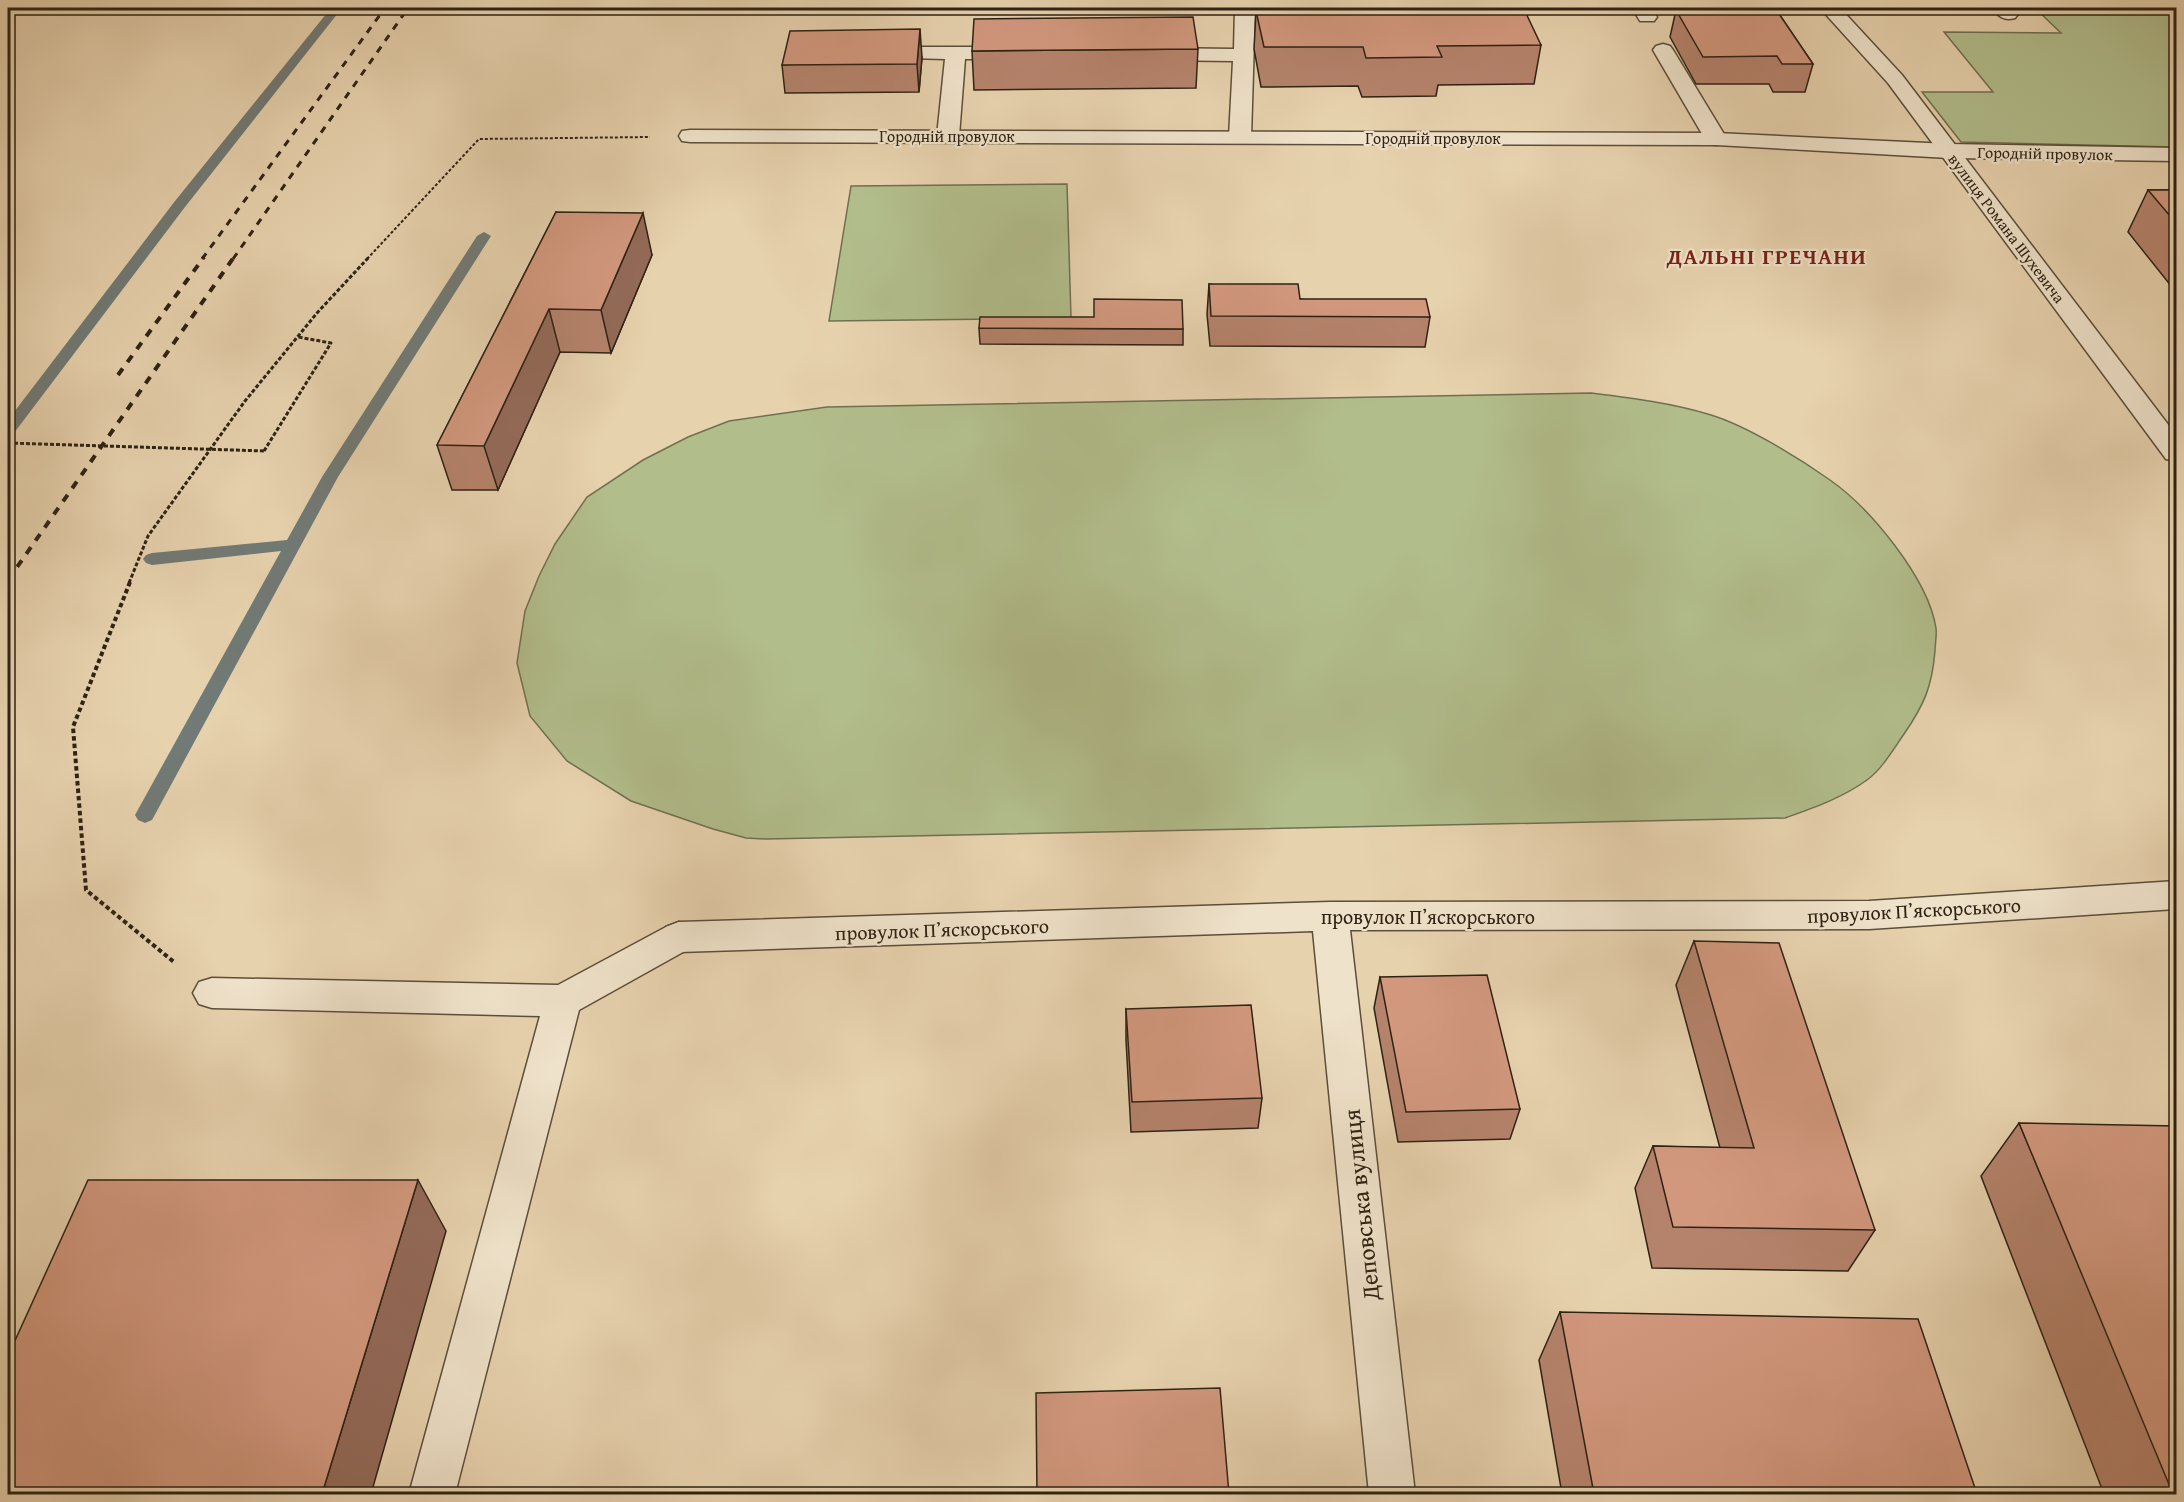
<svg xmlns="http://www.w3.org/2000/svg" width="2184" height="1502" viewBox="0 0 2184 1502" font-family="'Gentium Book Plus',serif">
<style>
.green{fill:#b2bd8c;stroke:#707050;stroke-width:1.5}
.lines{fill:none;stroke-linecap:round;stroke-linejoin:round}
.stream{fill:#717a76;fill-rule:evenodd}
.service-casing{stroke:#5c4e3a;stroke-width:3}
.minor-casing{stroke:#5c4e3a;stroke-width:3}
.tertiary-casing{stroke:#5c4e3a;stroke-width:3}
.path-far2{stroke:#2e2214;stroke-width:2;stroke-dasharray:3 2;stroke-linecap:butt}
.path-far1{stroke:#2e2214;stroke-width:3;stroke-dasharray:4 2;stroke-linecap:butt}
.path{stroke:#2e2214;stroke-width:4;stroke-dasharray:4.5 3;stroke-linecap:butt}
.service{fill:#efe2ca;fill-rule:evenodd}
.minor{fill:#efe2ca;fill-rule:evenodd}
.tertiary{fill:#efe2ca;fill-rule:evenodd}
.rail-far1{stroke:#2e2214;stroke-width:3;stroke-dasharray:7 7;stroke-linecap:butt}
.rail{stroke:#2e2214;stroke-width:4;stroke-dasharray:8 8;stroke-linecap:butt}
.path-bridge{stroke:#2e2214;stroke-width:3;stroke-dasharray:4 2;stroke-linecap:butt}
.wall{fill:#b5836c;stroke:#2e2214;stroke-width:1.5}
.shaded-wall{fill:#936a58;stroke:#2e2214;stroke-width:1.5}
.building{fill:#d2987e;stroke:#2e2214;stroke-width:1.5}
.labels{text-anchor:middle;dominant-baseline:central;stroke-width:4.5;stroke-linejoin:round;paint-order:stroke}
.far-street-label{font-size:16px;fill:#2e2214;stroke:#efe2ca}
.street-label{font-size:20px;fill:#2e2214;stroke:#efe2ca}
.far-district-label{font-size:22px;font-weight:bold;letter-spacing:1.5px;fill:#7a1f14;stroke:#efe2ca}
.near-street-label{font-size:24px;fill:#2e2214;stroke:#efe2ca}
</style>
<rect width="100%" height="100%" fill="#e7d2ae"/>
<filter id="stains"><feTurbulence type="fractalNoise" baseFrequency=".00333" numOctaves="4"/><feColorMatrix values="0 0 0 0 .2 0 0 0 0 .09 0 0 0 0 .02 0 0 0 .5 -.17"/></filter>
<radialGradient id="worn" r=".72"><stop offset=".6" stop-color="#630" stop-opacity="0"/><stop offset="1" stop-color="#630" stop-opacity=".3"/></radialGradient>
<!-- green -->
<g class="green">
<polygon points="2035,8 2176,8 2176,147 1961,142 1922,92 1993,92 1944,32 2061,33"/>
<polygon points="1067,184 1071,318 829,321 851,186"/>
<path d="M1591,393C1631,398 1672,403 1711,415C1747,426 1799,458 1830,480C1870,508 1928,578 1936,628C1937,635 1935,644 1935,651C1932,687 1924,705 1904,734C1893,750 1882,769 1867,780C1842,798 1813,808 1785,818L766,839L746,838L713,829L631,801L567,761L530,716L517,663L525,611L539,576L555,544L587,497L643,460L688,437L729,421L827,407Z"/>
</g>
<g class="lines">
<!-- stream -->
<g class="stream">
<polygon points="331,8 342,8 185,207 14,433 8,435 8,420 175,201"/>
<polygon points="484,232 491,236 338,477 152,820 145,823 138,820 135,815 281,551 152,565 146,563 143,559 146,555 152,553 287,540 322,477 477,236"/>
</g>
<defs>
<g id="service">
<polygon points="1235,8 1255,8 1251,137 1248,142 1240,143 1232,142 1229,137 1233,61 1155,60 1148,58 1145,54 1148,50 1155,48 1234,49"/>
<polygon points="1632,8 1651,8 1657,17 1654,21 1640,21"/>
<path d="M1992,8H2012L2018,14L2015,18C2004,21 1999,17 1992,8Z"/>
<polygon points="1663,44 1670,46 1673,50 1727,139 1724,144 1716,145 1708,144 1705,139 1653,50 1656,46"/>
<polygon points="879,47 1016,47 1023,49 1026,53 1023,57 1016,59 965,59 959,136 956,141 948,142 940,141 937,136 945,59 872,57 869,53 872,49"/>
<polygon points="679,922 692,927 697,937 692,947 579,1010 455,1494 409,1494 540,1016 212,1008 199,1004 193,993 199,982 212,978 558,985 666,927"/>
</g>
<g id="minor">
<polygon points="690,130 1716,133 1949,144 2176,148 2176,161 1949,158 1716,145 690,142 682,141 679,136 682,131"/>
<polygon points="2176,881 2176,909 1869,929 1350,930 1415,1494 1369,1494 1313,931 679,952 666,947 661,937 666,927 679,922 1330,902 1869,901"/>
</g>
<polygon id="tertiary" points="1820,8 1840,8 1902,75 2176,435 2176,461 2166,459 1888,83"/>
</defs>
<!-- service casing -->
<use href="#service" class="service-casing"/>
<!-- minor casing -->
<use href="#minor" class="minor-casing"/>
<!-- tertiary casing -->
<use href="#tertiary" class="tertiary-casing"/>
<!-- path-far2 -->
<polyline class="path-far2" points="367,259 479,139 650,137"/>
<!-- path-far1 -->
<g class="path-far1">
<polyline points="264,451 331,343 298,337"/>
<polyline points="129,583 148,536 245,401 317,313 369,257"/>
</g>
<!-- path -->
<polyline class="path" points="130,582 73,727 86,890 174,962"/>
<!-- service -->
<use href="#service" class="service"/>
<!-- minor -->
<use href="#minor" class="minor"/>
<!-- tertiary -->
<use href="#tertiary" class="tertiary"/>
<!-- rail-far1 -->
<g class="rail-far1">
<polyline points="202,259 385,8"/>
<polyline points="233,259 408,8"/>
</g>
<!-- rail -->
<g class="rail">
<polyline points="118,375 204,257"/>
<polyline points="8,580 234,257"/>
</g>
<!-- path-bridge -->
<polyline class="path-bridge" points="8,443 264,451"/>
</g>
<!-- wall -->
<g class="wall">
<polygon points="1658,8 1775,8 1813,64 1805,92 1773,92 1769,84 1696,84 1670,37 1676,10 1732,10 1730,8"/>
<polygon points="1869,8 1964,8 1964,9"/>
<polygon points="1256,11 1541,45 1534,84 1438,85 1436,96 1362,97 1358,86 1261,87 1254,49"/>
<polygon points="1198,49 1196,88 974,90 972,51"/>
<polygon points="922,57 919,92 785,93 782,65"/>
<polygon points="2148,190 2176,190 2176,292 2128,232"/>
<polygon points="556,212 652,255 611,353 560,352 498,490 452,490 437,445"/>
<polygon points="1209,284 1300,299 1430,317 1425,347 1210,346 1207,314"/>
<polygon points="979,328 1183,329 1183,345 980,344"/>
<polygon points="1694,941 1875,1230 1848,1271 1652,1268 1635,1188 1653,1146 1720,1148 1676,985"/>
<polygon points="1380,977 1520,1109 1510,1139 1398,1142 1374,1008"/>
<polygon points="1126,1009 1262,1098 1258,1128 1131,1132 1126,1040"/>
<polygon points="2019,1123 2176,1494 2104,1494 1981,1176"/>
<polygon points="1560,1312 1977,1494 1562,1494 1539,1360"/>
</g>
<!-- shaded-wall -->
<g class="shaded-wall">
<polygon points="920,29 922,57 919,92 917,64"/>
<polygon points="643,213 652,255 611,353 601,310"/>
<polygon points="549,309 560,352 498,490 484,446"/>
<polygon points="418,1180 446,1231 371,1494 322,1494"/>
</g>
<!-- building -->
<g class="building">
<polygon points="1745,8 1775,8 1813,64 1782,64 1777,56 1703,57 1676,10 1747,10"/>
<polygon points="1524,9 1541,45 1437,46 1442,57 1366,58 1363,47 1264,47 1256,11"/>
<polygon points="1193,17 1198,49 972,51 974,19"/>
<polygon points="920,29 917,64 782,65 790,31"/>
<polygon points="2148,190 2176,190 2176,223"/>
<polygon points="556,212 643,213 601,310 549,309 484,446 437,445"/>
<polygon points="1209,284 1298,284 1300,299 1426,299 1430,317 1211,316"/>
<polygon points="1094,299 1182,300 1183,329 979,328 980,317 1094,317"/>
<polygon points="1694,941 1779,943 1875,1230 1673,1227 1653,1146 1754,1148"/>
<polygon points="1487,975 1520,1109 1406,1112 1380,977"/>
<polygon points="1251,1005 1262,1098 1132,1102 1126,1009"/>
<polygon points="2019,1123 2176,1126 2176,1494 2173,1494"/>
<polygon points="88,1180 418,1180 322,1494 8,1494 8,1356"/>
<polygon points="1560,1312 1918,1319 1977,1494 1594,1494"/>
<polygon points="1220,1388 1229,1494 1037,1494 1036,1393"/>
</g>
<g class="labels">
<!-- far-street labels -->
<g class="far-street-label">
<text x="947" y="136">Городній провулок</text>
<text x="1433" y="138">Городній провулок</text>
<text transform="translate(2045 153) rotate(1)">Городній провулок</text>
<text transform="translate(2007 228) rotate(53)">вулиця Романа Шухевича</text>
</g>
<!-- street labels -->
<g class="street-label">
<text transform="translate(1914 910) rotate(-3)">провулок Пʼяскорського</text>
<text x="1428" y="916">провулок Пʼяскорського</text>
<text transform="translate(942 929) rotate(-2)">провулок Пʼяскорського</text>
</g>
<!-- far-district labels -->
<g class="far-district-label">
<text x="1767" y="256">ДАЛЬНІ ГРЕЧАНИ</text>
</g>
<!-- near-street labels -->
<g class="near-street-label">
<text transform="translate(1361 1205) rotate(-96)">Деповська вулиця</text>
</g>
</g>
<!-- margin -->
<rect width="2184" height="1502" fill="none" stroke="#e7d2ae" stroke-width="30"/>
<rect x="9" y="9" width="2166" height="1484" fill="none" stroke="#2e2214" stroke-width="3"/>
<rect x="15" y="15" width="2154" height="1472" fill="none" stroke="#2e2214" stroke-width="1.5"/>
<rect width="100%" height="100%" filter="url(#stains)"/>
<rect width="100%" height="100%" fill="url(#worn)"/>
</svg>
